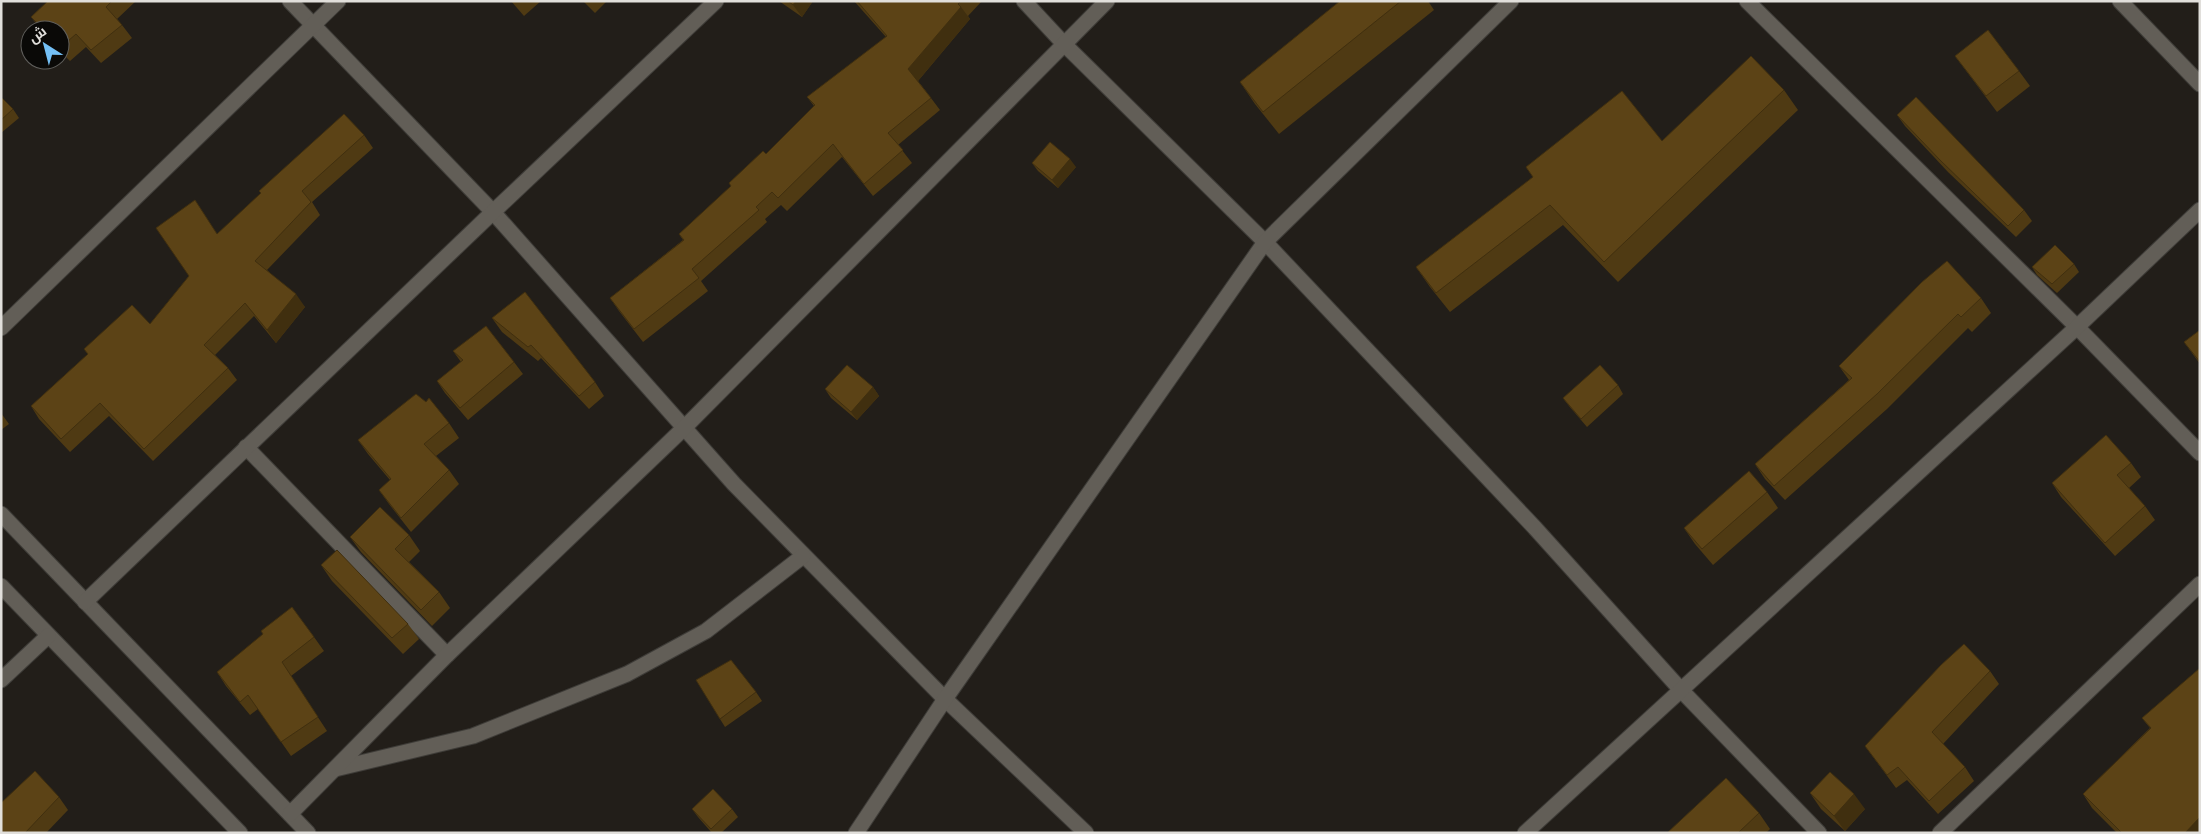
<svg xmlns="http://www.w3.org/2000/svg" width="2201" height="834" viewBox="0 0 2201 834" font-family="'Noto Sans',Cairo,sans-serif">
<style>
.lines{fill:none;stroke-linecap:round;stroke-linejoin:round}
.minor-casing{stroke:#3e3c38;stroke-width:17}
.minor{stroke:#625e57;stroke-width:15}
.wall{fill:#4f3a13}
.shaded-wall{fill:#402f0f}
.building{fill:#5c4316;stroke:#402f0f}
</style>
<rect width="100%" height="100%" fill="#221e19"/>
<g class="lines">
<defs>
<g id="minor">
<polyline points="290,1 493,212 734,484 945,699 1086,833"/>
<polyline points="1024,1 1064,44 1265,242 1535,528 1681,690 1819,833"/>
<polyline points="1747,1 2077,327 2200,453"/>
<polyline points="2120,1 2200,84"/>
<polyline points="1,328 338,1"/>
<polyline points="246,447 447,655"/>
<polyline points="1,514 308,833"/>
<polyline points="1,586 240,833"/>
<polyline points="85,602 493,212 716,1"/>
<polyline points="1,680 48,636"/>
<polyline points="335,769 473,736 627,674 706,631 803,556"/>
<polyline points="290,814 447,655 683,429 1107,1"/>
<polyline points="856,833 945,699 1265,242 1511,1"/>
<polyline points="1525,833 2077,327 2200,210"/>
<polyline points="1940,833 2200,584"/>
</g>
</defs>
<!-- minor casing -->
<use href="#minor" class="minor-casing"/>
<!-- minor -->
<use href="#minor" class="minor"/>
</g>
<!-- wall -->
<g class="wall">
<polygon points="48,1 136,1 117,19 122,25 132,38 101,63 86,47 70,61 60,51 60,30 41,30 31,17"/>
<polygon points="511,1 541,1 524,16"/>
<polygon points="583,1 607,1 595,13"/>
<polygon points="779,1 813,1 802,17"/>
<polygon points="854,1 982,1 968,16 970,19 918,81 931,98 940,110 898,145 912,163 873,196 842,157 787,211 781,205 765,219 767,222 701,281 708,291 643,342 619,311 610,298 683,240 679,234 731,186 729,183 766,154 814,106 807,97 886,37"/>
<polygon points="1340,1 1428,1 1434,10 1279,134 1255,104 1240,82"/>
<polygon points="1955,56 2019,71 2030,86 1997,112"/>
<polygon points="1784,90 1798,110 1618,282 1563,225 1450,312 1430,287 1416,267 1533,177 1526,167 1662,141"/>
<polygon points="1,97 13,109 19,118 1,133"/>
<polygon points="1897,115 2024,210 2032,221 2016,237 1948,172 1905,126"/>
<polygon points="364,135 373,148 312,202 320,215 267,270 305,307 276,343 254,316 215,355 228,368 237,380 153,461 109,416 70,452 39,419 31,406 88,354 84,349 150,324 189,276 218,234 261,193 259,191"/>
<polygon points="1032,163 1076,167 1058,188 1038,171"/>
<polygon points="2074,264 2079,272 2057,293 2037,275 2032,267"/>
<polygon points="1981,298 1991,313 1972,332 1968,328 1887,409 1785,500 1765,479 1755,464 1849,380 1839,366"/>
<polygon points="492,318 595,382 604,396 589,409 541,358 538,361 502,332"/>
<polygon points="2200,330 2200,364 2184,342"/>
<polygon points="453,351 514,362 523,374 468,420 445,393 437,381 461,362"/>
<polygon points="1618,385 1623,394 1587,427 1569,406 1563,398"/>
<polygon points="873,387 879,396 857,420 831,398 825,389"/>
<polygon points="1,413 9,424 1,430"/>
<polygon points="449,423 459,438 436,456 449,470 459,484 411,532 389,504 379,490 390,480 368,454 358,440"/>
<polygon points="2131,463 2141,477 2129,488 2145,506 2155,520 2115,556 2061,497 2052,483"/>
<polygon points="1767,492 1778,508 1713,565 1695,544 1684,528"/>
<polygon points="409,535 420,551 409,562 439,592 450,608 432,626 361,552 350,537"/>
<polygon points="321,565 408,624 419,639 403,654 332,581"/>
<polygon points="314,637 324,651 291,676 327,731 291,756 258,709 250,715 226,686 217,672"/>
<polygon points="2200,668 2200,833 2117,833 2092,808 2083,794 2150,728 2142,718"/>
<polygon points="1990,671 1999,684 1943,744 1965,767 1974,781 1938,814 1907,780 1896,788 1865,746"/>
<polygon points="756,692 762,701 725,727 720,719"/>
<polygon points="1810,793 1865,809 1845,831 1821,809"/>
<polygon points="59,797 68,810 46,833 1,833"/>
<polygon points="692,809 732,809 738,817 721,833 712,833 698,817"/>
<polygon points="1759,813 1770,829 1766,833 1667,833"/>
</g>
<!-- shaded-wall -->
<g class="shaded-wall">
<polygon points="796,1 813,1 802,17 793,5"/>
<polygon points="961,7 970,19 917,82 908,69"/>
<polygon points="1070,159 1076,167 1058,188 1052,180"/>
<polygon points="296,294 305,307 276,343 267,330"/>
<polygon points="873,387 879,396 857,420 851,412"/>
<polygon points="1854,794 1865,809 1845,831 1834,816"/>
<polygon points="2200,817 2200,833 2185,833"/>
</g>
<!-- building -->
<g class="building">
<polygon points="48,1 112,1 106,7 122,25 91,50 76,34 60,48 60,30 44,30 31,17"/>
<polygon points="788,1 796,1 793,5"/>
<polygon points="857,1 961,1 958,4 961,7 908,69 931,98 888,133 903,150 864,184 833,144 778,198 772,192 756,207 759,210 692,269 699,278 634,329 610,298 684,240 679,234 731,186 729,183 763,151 766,154 815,105 807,97 887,36"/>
<polygon points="1340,1 1401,1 1263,112 1240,82"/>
<polygon points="1988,30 2019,71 1986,96 1955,56"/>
<polygon points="1751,56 1784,90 1604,262 1550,205 1436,293 1416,267 1533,177 1526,167 1622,91 1662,141"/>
<polygon points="1,97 13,109 1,120"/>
<polygon points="1916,97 2024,210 2008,226 1940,160 1897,115"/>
<polygon points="344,114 364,135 302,191 311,202 255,261 296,294 267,330 245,303 204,345 228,368 144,449 100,403 61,439 31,406 88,354 84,349 132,305 150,324 189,276 156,228 195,200 217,234 261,193 259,191"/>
<polygon points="1050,142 1070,159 1052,180 1032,163"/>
<polygon points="2055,245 2074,264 2052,284 2032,267"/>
<polygon points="1947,261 1981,298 1961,317 1958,314 1877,394 1774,486 1755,464 1852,378 1839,366 1922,282"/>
<polygon points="525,292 595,382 579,396 531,345 528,347 492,318"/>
<polygon points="486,326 514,362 460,408 437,381 463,360 453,351"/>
<polygon points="2200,330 2200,362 2184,342"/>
<polygon points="847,365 873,387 851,412 825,389"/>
<polygon points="1600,365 1618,385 1581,419 1563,398"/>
<polygon points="416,394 426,402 429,398 449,423 424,444 449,470 401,518 379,490 391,479 358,440"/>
<polygon points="2106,435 2131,463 2117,475 2145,506 2105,543 2052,483"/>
<polygon points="1749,471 1767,492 1702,549 1684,528"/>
<polygon points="380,507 409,535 395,549 439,592 421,610 350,537"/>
<polygon points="337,550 408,624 392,638 321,565"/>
<polygon points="292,607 314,637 282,662 318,717 281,742 248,695 240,702 217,672 263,634 261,631"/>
<polygon points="1964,644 1990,671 1932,732 1965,767 1929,801 1898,767 1887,775 1865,746 1941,665"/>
<polygon points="731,660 756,692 720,719 696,680"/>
<polygon points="2200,668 2200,817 2185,833 2122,833 2083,794 2151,728 2142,718"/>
<polygon points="35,771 59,797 25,833 1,833 1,803"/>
<polygon points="1830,772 1854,794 1834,816 1810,793"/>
<polygon points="1726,778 1759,813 1738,833 1667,833"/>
<polygon points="713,789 732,809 711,829 692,809"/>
</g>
<!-- border -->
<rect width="2201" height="834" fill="none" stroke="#e1dfdb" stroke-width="5"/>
<!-- north arrow -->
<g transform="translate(45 45) rotate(324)"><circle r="24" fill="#0a0907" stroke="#605f5c"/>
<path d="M0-4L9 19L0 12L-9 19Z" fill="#74c0f6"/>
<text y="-8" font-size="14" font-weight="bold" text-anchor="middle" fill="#e1dfdb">ش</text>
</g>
</svg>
